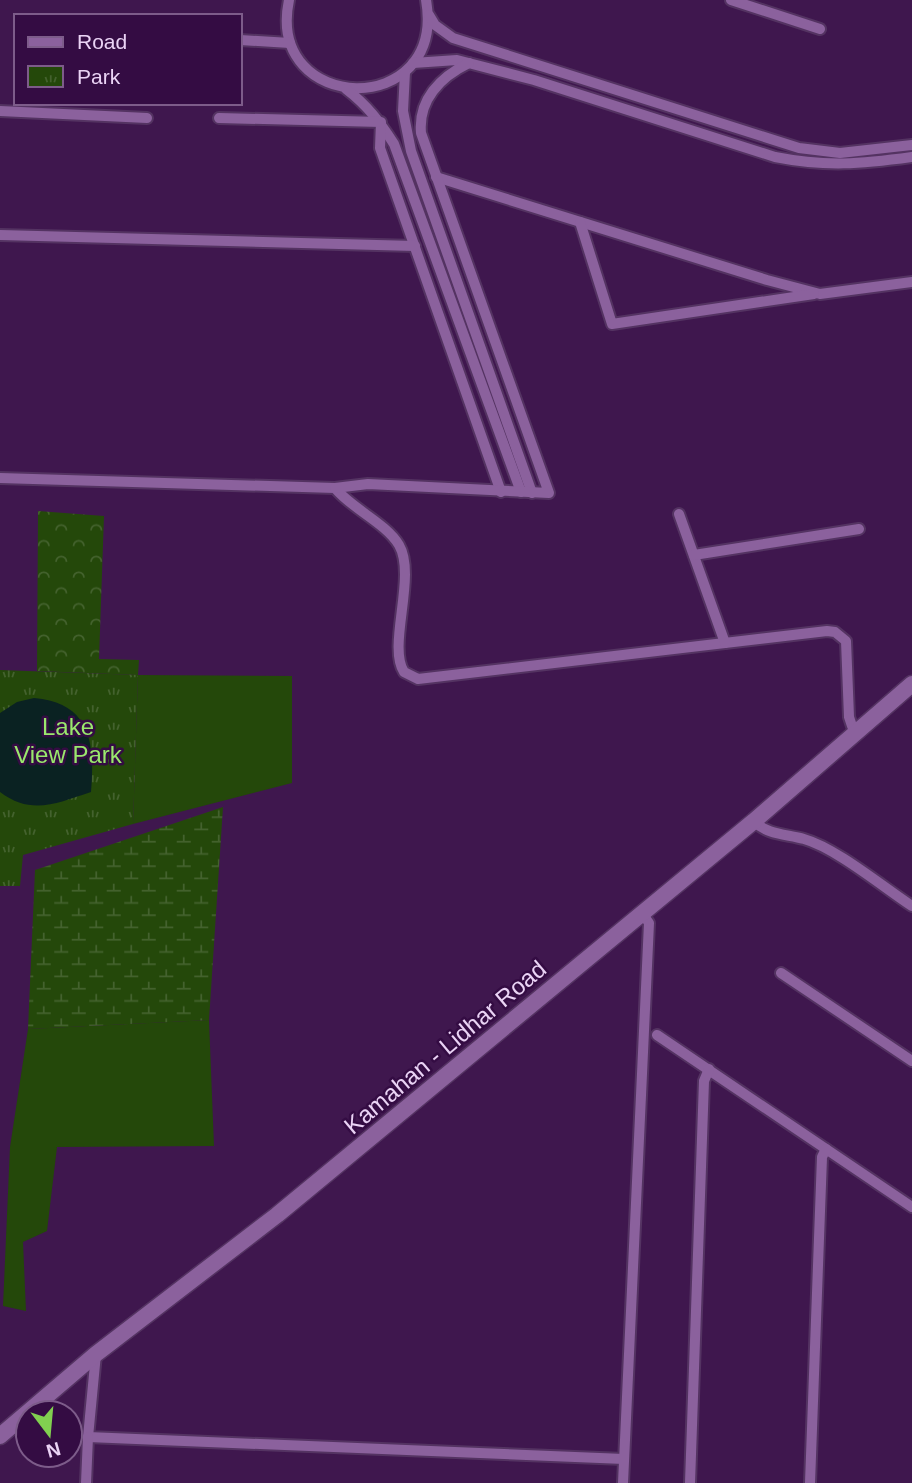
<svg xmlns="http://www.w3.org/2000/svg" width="912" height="1483" viewBox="0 0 912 1483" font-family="Helvetica,sans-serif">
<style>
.grass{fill:#24480a}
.forest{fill:url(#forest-crowns)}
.wetland{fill:url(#wetland-marsh)}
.park{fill:url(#park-tufts)}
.water{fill:#0a2222}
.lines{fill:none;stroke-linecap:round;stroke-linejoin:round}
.minor-casing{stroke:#543362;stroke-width:14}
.secondary-casing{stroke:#543362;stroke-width:19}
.minor{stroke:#8b619d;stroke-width:10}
.secondary{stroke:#8b619d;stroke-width:16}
.labels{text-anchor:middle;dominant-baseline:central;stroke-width:5;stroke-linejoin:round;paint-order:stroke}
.park-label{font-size:24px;fill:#9ae86d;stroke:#340c43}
.street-label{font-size:24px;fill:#ead3f5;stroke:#340c43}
</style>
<defs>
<pattern id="forest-crowns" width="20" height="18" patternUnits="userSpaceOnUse" patternTransform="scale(1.75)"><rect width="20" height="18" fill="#24480a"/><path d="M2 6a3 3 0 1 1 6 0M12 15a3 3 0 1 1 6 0" fill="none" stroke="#44622e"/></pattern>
<pattern id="wetland-marsh" width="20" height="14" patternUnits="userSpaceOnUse" patternTransform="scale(1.75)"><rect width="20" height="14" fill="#24480a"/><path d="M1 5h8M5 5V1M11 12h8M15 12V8" fill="none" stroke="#44622e"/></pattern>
<pattern id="park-tufts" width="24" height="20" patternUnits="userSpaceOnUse" patternTransform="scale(1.75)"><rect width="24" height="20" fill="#24480a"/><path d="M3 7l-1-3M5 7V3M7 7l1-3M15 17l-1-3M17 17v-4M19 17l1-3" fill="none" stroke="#44622e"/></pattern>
</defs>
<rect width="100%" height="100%" fill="#3f174e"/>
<!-- grass -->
<g class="grass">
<polygon points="138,675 292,676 292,783 133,824"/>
<polygon points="209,1020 214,1146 57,1147 47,1231 23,1242 26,1311 3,1306 10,1147 28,1029"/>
</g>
<!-- forest -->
<polygon class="forest" points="38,511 104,516 99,659 139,660 138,675 37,671"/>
<!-- wetland -->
<polygon class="wetland" points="223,807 209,1020 28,1029 35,870"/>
<!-- park -->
<polygon class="park" points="0,670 138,675 133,824 23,855 20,886 0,886"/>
<!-- water -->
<path class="water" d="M34,698C91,703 95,743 91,792C57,803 32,816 0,792V713L17,702Z"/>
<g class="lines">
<defs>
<g id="minor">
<path d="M289,0C265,115 447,120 426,0"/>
<polyline points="731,0 820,29"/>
<polyline points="429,15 435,25 453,38 799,148 840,153 912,145"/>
<polyline points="240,40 290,43"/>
<path d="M413,63L457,60L534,80L775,157C826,167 861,164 912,157"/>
<polyline points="405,72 403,111 411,151 532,493"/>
<path d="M346,89C367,105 380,122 394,144L521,492"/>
<polyline points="0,111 147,118"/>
<polyline points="219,118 381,122 380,148 501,492"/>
<polyline points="436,177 767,280 820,294 912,282"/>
<polyline points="580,222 612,324 814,294"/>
<polyline points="0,235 415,246"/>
<path d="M0,478L335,488C352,509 386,523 399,545C417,576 387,646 404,672L418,679L827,631L835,632L846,641L849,717L852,726L858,733"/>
<path d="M335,488L368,484L549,493L421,133C418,100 440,77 469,63"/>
<polyline points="679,514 725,643"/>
<polyline points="694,555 859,529"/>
<path d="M754,821C767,835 786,834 804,839C836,848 883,887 912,906"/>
<polyline points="781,973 912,1061"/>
<polyline points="657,1035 912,1207"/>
<polyline points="96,1354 88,1437 624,1459"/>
<polyline points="86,1483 88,1437"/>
<polyline points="623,1483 649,923 642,913"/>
<polyline points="690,1483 704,1081 709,1069"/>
<polyline points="810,1483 822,1157 826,1149"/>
</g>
<polyline id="secondary" points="0,1436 96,1354 277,1215 754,821 912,684"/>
</defs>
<!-- minor casing -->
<use href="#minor" class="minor-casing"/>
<!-- secondary casing -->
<use href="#secondary" class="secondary-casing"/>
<!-- minor -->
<use href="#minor" class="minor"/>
<!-- secondary -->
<use href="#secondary" class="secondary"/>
</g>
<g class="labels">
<!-- park labels -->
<g class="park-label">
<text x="68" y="726">Lake<tspan x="68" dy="28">View Park</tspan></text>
</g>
<!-- street labels -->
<g class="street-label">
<text transform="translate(445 1047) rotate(-40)">Kamahan - Lidhar Road</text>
</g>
</g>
<!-- legend -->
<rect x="14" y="14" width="228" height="91" fill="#340c43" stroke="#7d5c8a" stroke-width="2"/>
<rect x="28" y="37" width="35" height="10" fill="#8b619d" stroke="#7d5c8a" stroke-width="2"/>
<text x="77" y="49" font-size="21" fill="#ead3f5">Road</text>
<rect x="28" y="66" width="35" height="21" fill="url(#park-tufts)" stroke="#7d5c8a" stroke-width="2"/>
<text x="77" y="84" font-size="21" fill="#ead3f5">Park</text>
<!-- north arrow -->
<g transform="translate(49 1434) rotate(164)"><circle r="33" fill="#340c43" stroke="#7d5c8a" stroke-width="2"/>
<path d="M0-5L12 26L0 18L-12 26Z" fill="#81d050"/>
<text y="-10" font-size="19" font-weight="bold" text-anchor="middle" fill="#ead3f5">N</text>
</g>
</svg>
